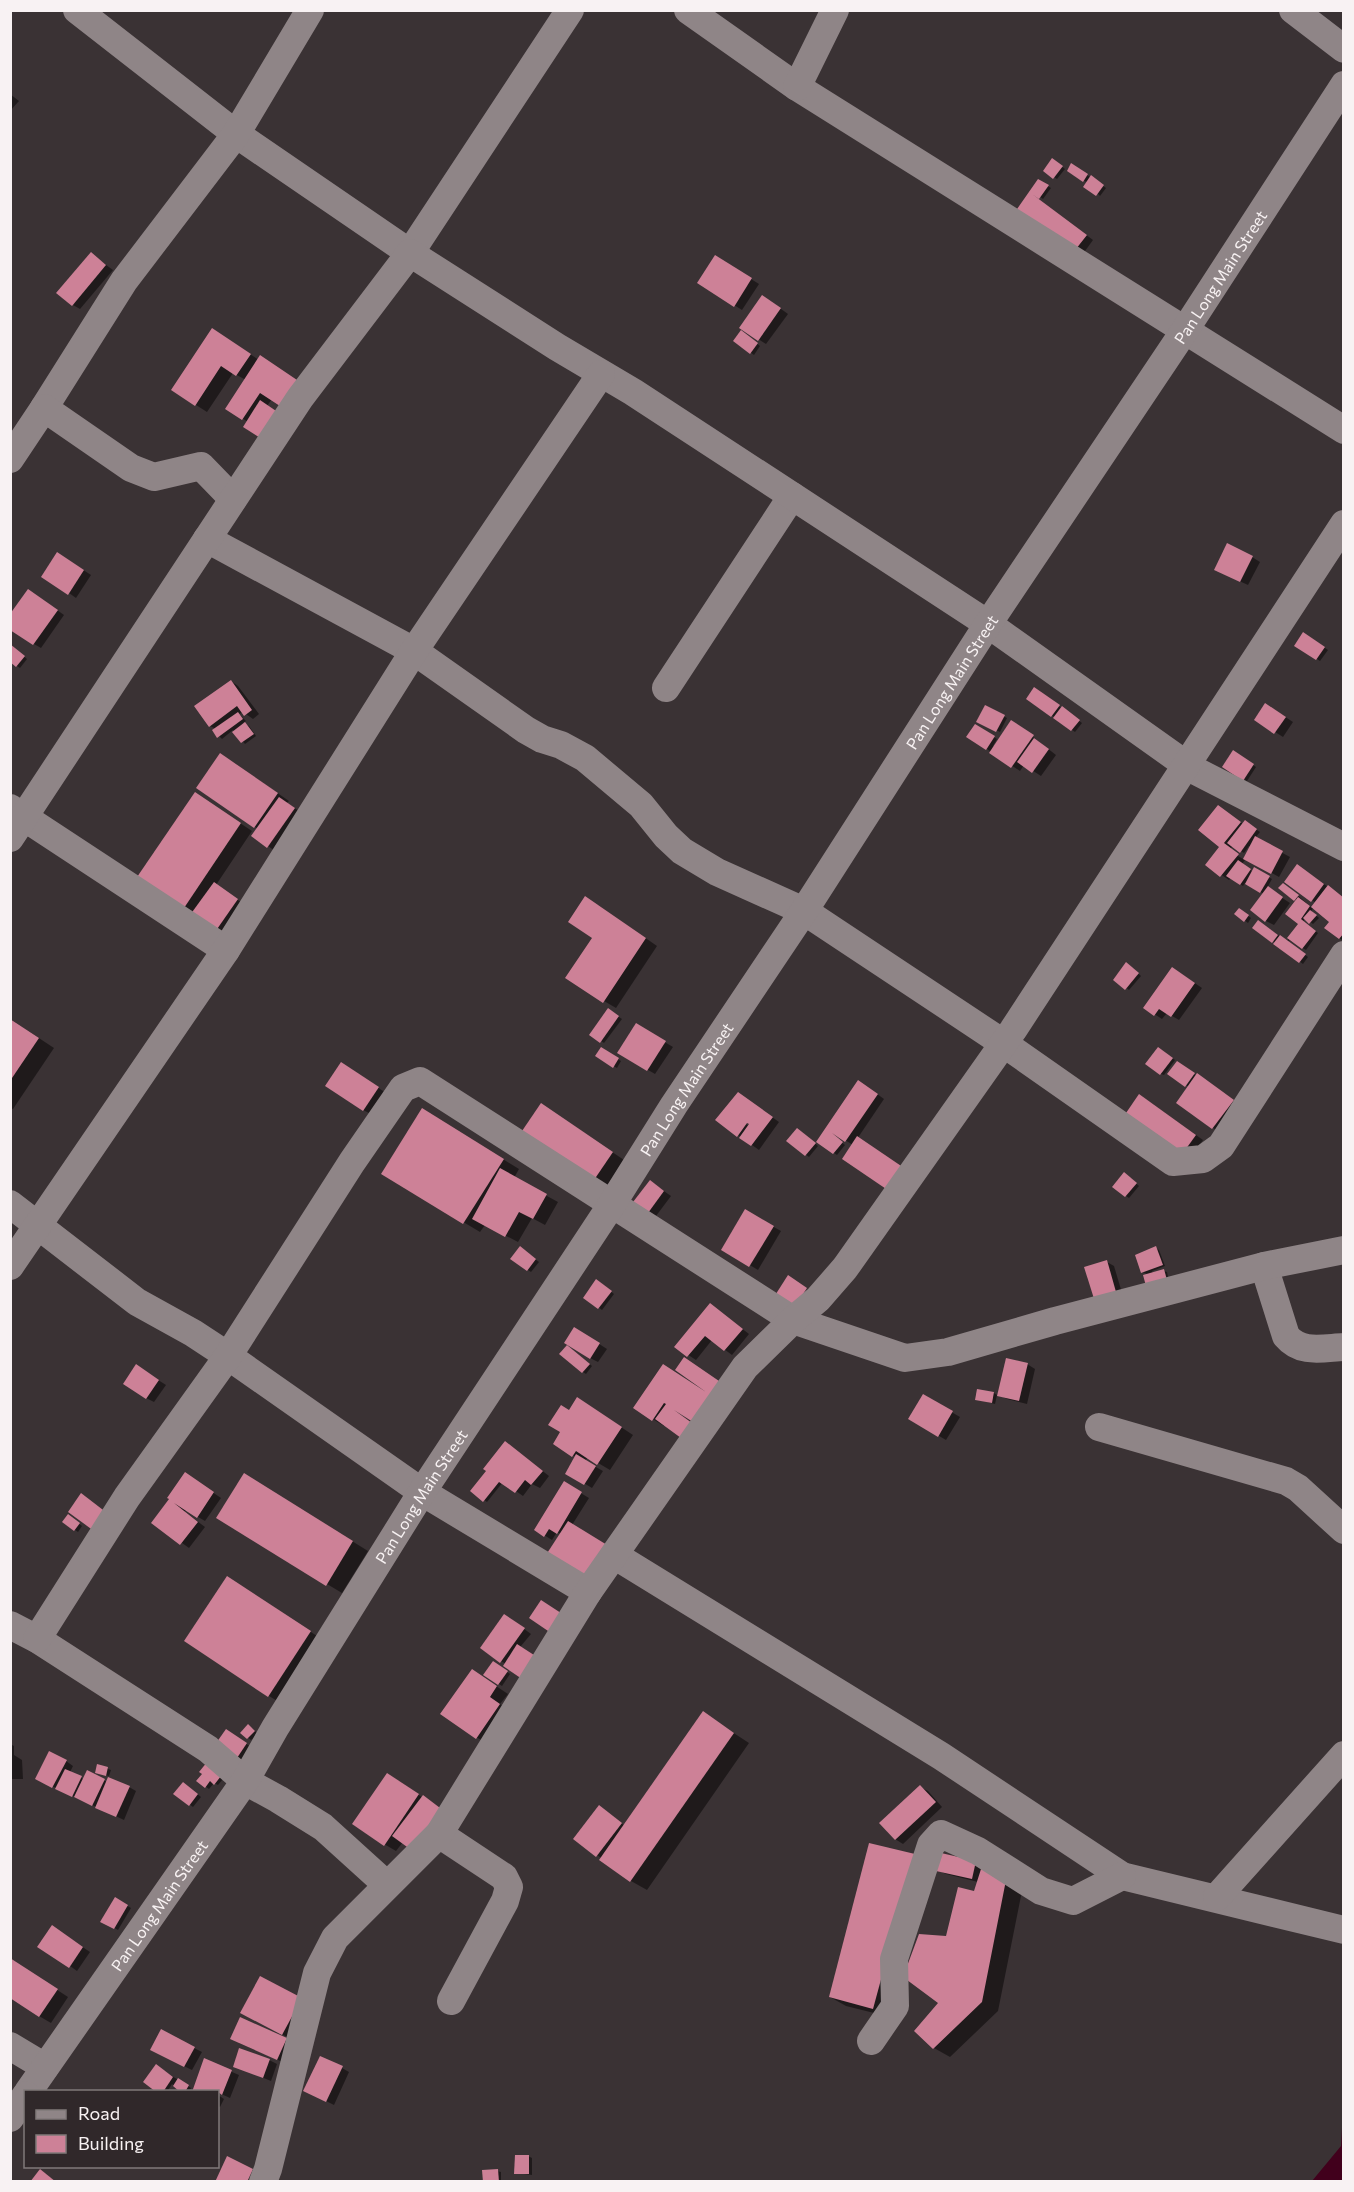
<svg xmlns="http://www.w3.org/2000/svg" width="1354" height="2192" viewBox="0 0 1354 2192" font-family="Commissioner,sans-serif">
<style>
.water{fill:#41001c}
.shadow{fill:#0007}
.building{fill:#cd8197}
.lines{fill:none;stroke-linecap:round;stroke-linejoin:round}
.minor{stroke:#8f8587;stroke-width:28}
.labels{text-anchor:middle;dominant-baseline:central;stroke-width:6;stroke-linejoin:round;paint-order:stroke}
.street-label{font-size:16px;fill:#f8f2f3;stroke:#30282a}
</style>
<rect width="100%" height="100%" fill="#3a3234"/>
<!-- water -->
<polygon class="water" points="1343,2126 1343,2181 1312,2181 1341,2146 1342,2128"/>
<!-- shadow -->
<g class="shadow">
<polygon points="10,94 19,101 10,111"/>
<polygon points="1053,160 1065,169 1057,179 1054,177"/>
<polygon points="1072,165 1106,188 1100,196 1088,183 1069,171"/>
<polygon points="1039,181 1051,188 1043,199 1032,191"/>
<polygon points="1038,199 1093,240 1080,258"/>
<polygon points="91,254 113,270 80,309 73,305"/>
<polygon points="716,257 759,284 742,310 699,283"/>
<polygon points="770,301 788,314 766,344 741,328"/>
<polygon points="745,334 760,346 754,355 735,341"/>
<polygon points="224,337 259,360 272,399 267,406 248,422 227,408 246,380 233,373 207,412 196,405"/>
<polygon points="1252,557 1260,562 1248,585 1224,574"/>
<polygon points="65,558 91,575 76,598 69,593"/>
<polygon points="36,595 64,615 41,648 34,644"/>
<polygon points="1304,634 1328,650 1320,661 1296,645"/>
<polygon points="10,645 27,659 20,668 17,666"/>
<polygon points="231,681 238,686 259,714 253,719 243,712 239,714 246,721 243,723 249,726 256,736 245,744 233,730 222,739 214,731 216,729 210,726"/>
<polygon points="1038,691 1082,723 1075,732 1028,698"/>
<polygon points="985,707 1007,718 1000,732 978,721"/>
<polygon points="1273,709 1293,722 1283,737 1256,720"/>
<polygon points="976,726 997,739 993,746 995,747 1019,726 1056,755 1041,776 1024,765 1020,771 969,737"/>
<polygon points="1234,752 1256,767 1247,781 1224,766"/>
<polygon points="233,762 289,801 287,803 302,813 275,851 268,846 258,829 198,788"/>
<polygon points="196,794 252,831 216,885 245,905 224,935 182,910"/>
<polygon points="1219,807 1243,824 1248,824 1260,832 1255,838 1290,857 1279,877 1246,859 1251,847 1249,846 1244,853 1233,846 1231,848 1231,852 1245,860 1242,864 1253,872 1255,869 1272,879 1267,888 1290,903 1274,925 1266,921 1264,894 1245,883 1243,886 1231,878 1229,880 1207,865 1221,847"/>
<polygon points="1305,871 1344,898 1344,941 1339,938 1332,921 1314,907 1311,911 1319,918 1313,924 1305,918 1303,922 1318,933 1306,950 1289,940 1288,942 1308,957 1303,964 1273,941 1262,924 1287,941 1300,924 1297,901 1287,886 1312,908 1316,903 1312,900"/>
<polygon points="598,905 657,946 616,1008 604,1001 594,937"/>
<polygon points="1243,912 1251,918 1248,923 1236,914"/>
<polygon points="1130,966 1141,976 1129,990 1115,979"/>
<polygon points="1180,973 1202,988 1179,1020 1167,1013 1162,1019 1145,1008"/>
<polygon points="608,1010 622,1019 604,1043 591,1034"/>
<polygon points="10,1019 54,1048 13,1109 10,1108"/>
<polygon points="636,1025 673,1047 655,1074 619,1053"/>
<polygon points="601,1049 621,1061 617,1068 597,1056"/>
<polygon points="1161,1051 1175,1060 1164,1075 1161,1074"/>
<polygon points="1177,1063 1240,1105 1220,1133 1178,1102 1189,1087 1169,1074"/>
<polygon points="349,1068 386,1093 371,1114 363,1110"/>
<polygon points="866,1086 884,1099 853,1145 845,1140"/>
<polygon points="739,1094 779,1122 759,1150 717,1120 728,1111 750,1127"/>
<polygon points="1147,1100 1203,1140 1191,1156"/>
<polygon points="553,1112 624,1160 607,1186 595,1179"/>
<polygon points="438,1119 519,1169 514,1178 558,1202 545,1225 532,1218 518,1242 485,1225 480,1232 383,1174"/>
<polygon points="801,1132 818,1146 809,1157 788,1141"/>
<polygon points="829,1133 845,1145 837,1155 818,1142"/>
<polygon points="1128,1176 1139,1186 1129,1198 1126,1196"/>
<polygon points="651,1182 671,1196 656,1216 649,1212"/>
<polygon points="745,1211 781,1231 758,1270 723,1249"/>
<polygon points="1156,1248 1159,1250 1165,1266 1152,1271 1153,1273 1164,1271 1167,1272 1169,1282 1142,1272"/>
<polygon points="523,1250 539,1262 531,1272 528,1270"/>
<polygon points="1107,1262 1114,1266 1125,1303 1105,1309"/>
<polygon points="600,1283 614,1294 602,1310 585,1297"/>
<polygon points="710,1304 749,1334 732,1355 712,1340 696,1360 676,1347"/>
<polygon points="582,1333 607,1349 598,1362 590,1358"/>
<polygon points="571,1349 592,1366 586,1374 583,1372"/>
<polygon points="1027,1364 1035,1369 1027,1404 1007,1399 999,1395"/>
<polygon points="144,1371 166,1385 154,1402 146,1398"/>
<polygon points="725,1387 673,1407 664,1426 635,1408"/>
<polygon points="994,1393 997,1395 995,1404 976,1399"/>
<polygon points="924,1396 960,1417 946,1440 910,1419"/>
<polygon points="589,1406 633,1435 610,1470 588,1457 585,1461 603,1471 592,1488 567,1473 576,1457 555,1443"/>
<polygon points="513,1448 549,1476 540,1488 532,1484 523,1496 503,1482 487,1502 472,1491"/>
<polygon points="193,1479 221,1498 205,1521 186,1510 185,1512 205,1527 189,1548 153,1522"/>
<polygon points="564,1483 589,1498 572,1525 561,1534 557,1532 552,1540 536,1530"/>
<polygon points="260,1484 368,1551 342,1593 327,1584"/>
<polygon points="72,1518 82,1526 78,1532 64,1522"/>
<polygon points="243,1587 326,1642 284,1705 269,1696"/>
<polygon points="512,1620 531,1634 506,1664 501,1661"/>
<polygon points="497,1665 510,1674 502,1686 485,1675"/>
<polygon points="484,1678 508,1694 500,1704 511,1712 488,1744 476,1737"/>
<polygon points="703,1713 749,1743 647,1890 631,1881 575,1838 607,1812 625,1826"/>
<polygon points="252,1728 258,1734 251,1740 242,1733"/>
<polygon points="227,1731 254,1749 241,1767"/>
<polygon points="10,1744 14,1746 14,1755 22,1760 23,1779 10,1779"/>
<polygon points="66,1761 73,1766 70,1772 85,1780 88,1772 107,1782 129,1787 136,1791 124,1820 37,1779"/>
<polygon points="98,1766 111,1770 109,1776 100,1774"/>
<polygon points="228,1773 218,1785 214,1783 209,1789 198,1781"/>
<polygon points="399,1781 423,1798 403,1842 396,1851 384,1844"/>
<polygon points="186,1785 201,1797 193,1807 175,1794"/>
<polygon points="920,1787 928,1791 942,1807 903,1844 895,1839"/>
<polygon points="870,1845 890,2017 846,2006 830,1997"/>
<polygon points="975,1863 1023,1886 998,2011 950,2057 934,2048 916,2031 940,2002 978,1882 946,1874 938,1870"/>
<polygon points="115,1899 131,1908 118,1930 102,1921"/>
<polygon points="60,1932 90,1952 77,1971 70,1966"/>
<polygon points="10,1959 68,1997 51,2023 39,2016"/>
<polygon points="301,1999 295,2041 254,2020"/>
<polygon points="286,2040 285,2063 239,2043"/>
<polygon points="194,2048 202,2052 192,2070 159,2054"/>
<polygon points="204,2060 239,2075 230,2098 219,2093 218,2095 224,2099 220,2107 218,2106 218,2092"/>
<polygon points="269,2060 277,2064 271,2081 234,2066"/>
<polygon points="156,2066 191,2088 189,2092 183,2092 172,2084 167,2092 159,2092"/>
<polygon points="342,2068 349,2072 334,2105 312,2094"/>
<polygon points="528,2156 532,2158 532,2175 516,2173"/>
<polygon points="497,2171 501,2172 501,2182 485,2182"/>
</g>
<!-- building -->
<g class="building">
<polygon points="1052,158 1063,166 1053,179 1043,171"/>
<polygon points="1071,163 1088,174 1083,182 1067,171"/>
<polygon points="1091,175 1104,185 1096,196 1083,187"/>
<polygon points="1038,179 1049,185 1039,199 1032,194 1087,235 1072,254 1015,212"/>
<polygon points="91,252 106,265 72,306 56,293"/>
<polygon points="715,255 752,278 734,307 697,283"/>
<polygon points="762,295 781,308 758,341 739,328"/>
<polygon points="212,328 251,354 236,376 221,366 195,406 171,390"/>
<polygon points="741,330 758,343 750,354 733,341"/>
<polygon points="260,355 300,382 283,408 260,393 242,420 225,409"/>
<polygon points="260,400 282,415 265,441 243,427"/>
<polygon points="1227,543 1253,556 1240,582 1214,570"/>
<polygon points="57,552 84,570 68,595 41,577"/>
<polygon points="28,589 58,610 33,645 10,630 10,614"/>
<polygon points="1303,632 1325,647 1316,660 1294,646"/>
<polygon points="10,644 25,656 16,667 10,662"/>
<polygon points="231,680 252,710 244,716 237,706 209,727 194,706"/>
<polygon points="1034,687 1060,705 1051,717 1026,699"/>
<polygon points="1265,703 1286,717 1274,734 1254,720"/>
<polygon points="985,705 1005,715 996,732 976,722"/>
<polygon points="1062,706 1080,720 1071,731 1053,718"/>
<polygon points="238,712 243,719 217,738 212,730"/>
<polygon points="1011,720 1034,735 1011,768 989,753"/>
<polygon points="245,722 254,734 241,743 232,732"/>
<polygon points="975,724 995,736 986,750 966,737"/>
<polygon points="1034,738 1049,749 1032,773 1017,762"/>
<polygon points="1233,750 1254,764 1243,781 1222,767"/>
<polygon points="220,753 278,793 254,828 196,788"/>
<polygon points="195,792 241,823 182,911 135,880"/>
<polygon points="279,797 295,808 267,848 251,836"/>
<polygon points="1218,805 1241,822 1224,843 1239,854 1220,877 1205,865 1219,847 1198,830"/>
<polygon points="1245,820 1257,829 1240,853 1227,843"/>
<polygon points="1255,836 1283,851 1271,874 1243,859"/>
<polygon points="1238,860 1251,869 1240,885 1226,876"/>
<polygon points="1297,864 1324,884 1311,902 1284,882"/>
<polygon points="1254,867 1270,876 1260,893 1245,884"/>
<polygon points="214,882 238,899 215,932 190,915"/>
<polygon points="1283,883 1299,895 1294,901 1278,888"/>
<polygon points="1328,885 1344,898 1344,933 1339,939 1324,928 1329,922 1311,907"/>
<polygon points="1268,886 1283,897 1265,922 1250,910"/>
<polygon points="585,896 646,938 603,1003 565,978 592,938 568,922"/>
<polygon points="1298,897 1310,906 1301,919 1316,931 1302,949 1287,938 1298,924 1285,914"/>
<polygon points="1239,908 1249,915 1244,922 1234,914"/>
<polygon points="1310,910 1317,915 1309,924 1303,918"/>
<polygon points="1258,920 1278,935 1272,943 1252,928"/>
<polygon points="1280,935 1306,954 1299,963 1273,944"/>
<polygon points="1126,962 1139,973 1125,990 1113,980"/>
<polygon points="1172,967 1195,983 1171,1017 1159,1009 1154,1016 1143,1008"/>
<polygon points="608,1008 619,1016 600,1043 589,1035"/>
<polygon points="10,1019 39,1038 10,1081"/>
<polygon points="636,1023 666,1041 647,1071 617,1053"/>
<polygon points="601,1047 619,1058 613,1068 595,1056"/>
<polygon points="1158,1047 1173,1058 1160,1075 1145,1064"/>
<polygon points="1177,1061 1195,1073 1185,1087 1167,1074"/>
<polygon points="341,1062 379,1087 363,1111 325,1086"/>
<polygon points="1197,1073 1234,1100 1212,1129 1176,1103"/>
<polygon points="858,1080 878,1094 845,1142 832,1133 843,1142 833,1154 816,1142"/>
<polygon points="738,1092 773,1117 751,1146 739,1138 749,1124 747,1123 737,1137 715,1120"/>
<polygon points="1139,1094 1196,1135 1183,1153 1126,1113"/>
<polygon points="541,1103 613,1152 594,1180 522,1131"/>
<polygon points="422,1108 504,1159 463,1224 381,1174"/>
<polygon points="797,1128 816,1143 805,1156 786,1141"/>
<polygon points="857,1136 910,1172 895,1195 842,1159"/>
<polygon points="500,1168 547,1194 533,1219 519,1212 505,1237 472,1219"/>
<polygon points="1124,1172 1137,1183 1125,1197 1112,1187"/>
<polygon points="650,1180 664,1191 648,1213 633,1202"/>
<polygon points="745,1209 774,1226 749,1267 721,1250"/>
<polygon points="520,1246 536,1259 527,1271 510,1259"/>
<polygon points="1156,1246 1163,1265 1141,1273 1135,1255"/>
<polygon points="1107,1260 1118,1299 1096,1305 1084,1267"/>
<polygon points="1164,1269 1167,1280 1146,1286 1143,1275"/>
<polygon points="788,1275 807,1288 793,1309 774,1297"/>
<polygon points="596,1279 612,1291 598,1309 583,1298"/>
<polygon points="710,1303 743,1329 724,1351 705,1336 687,1357 674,1347"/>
<polygon points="574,1327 600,1343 590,1359 564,1343"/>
<polygon points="567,1345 590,1364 582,1373 559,1354"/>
<polygon points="684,1357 719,1381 693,1422 674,1410 692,1423 681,1438 655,1419 666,1404 664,1403 652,1421 633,1408 663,1364 706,1392 675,1370"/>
<polygon points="1006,1358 1028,1363 1019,1401 997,1396"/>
<polygon points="136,1364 159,1380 146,1399 123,1384"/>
<polygon points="977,1389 994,1392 992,1403 975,1400"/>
<polygon points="923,1394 953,1411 938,1437 908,1419"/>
<polygon points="577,1397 622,1427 597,1465 576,1451 572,1457 553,1444 560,1432 548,1425 561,1405 569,1410"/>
<polygon points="505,1441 543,1471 531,1485 525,1480 515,1493 499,1482 483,1502 470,1491 486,1471 483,1469"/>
<polygon points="576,1454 596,1466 584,1485 565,1474"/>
<polygon points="185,1472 214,1492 197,1518 174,1503 198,1522 180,1545 151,1523 169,1499 167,1498"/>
<polygon points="244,1473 353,1541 326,1586 216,1518"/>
<polygon points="564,1481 582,1492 557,1534 549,1529 544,1537 534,1530"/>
<polygon points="81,1493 107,1513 94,1531 68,1512"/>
<polygon points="68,1514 80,1523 74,1531 62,1522"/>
<polygon points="568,1521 612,1548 588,1585 544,1558"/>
<polygon points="227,1576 311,1631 268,1697 184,1641"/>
<polygon points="541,1600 564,1615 551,1633 529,1618"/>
<polygon points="504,1614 525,1628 500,1663 480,1648"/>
<polygon points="517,1644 537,1657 522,1679 503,1666"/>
<polygon points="493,1661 508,1671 498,1685 483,1675"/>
<polygon points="472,1669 497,1686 490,1697 500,1704 476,1739 440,1714"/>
<polygon points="703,1711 734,1733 630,1882 599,1860"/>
<polygon points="248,1724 255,1731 247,1739 240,1733"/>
<polygon points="226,1729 247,1743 233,1764 212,1749"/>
<polygon points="49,1751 67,1760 52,1788 35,1779"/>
<polygon points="212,1756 225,1771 214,1785 210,1781 205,1788 196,1781 202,1774 199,1772"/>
<polygon points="97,1764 108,1767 106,1776 95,1773"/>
<polygon points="65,1769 82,1776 72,1797 55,1789"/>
<polygon points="87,1770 105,1779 92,1806 74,1797"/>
<polygon points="387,1773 419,1794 384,1846 352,1824"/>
<polygon points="108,1777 130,1786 116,1817 95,1808"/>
<polygon points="183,1782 198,1794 189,1806 173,1794"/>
<polygon points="920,1785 936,1802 895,1840 879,1823"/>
<polygon points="423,1795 444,1811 414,1852 392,1836"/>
<polygon points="599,1805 622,1823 596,1857 573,1839"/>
<polygon points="869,1843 915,1854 873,2009 829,1997"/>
<polygon points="941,1853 976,1861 972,1879 936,1871"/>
<polygon points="981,1869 1007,1875 982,2002 933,2049 914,2031 938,2003 903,1977 919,1934 946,1936 958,1887 974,1891"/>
<polygon points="115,1897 128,1905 114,1929 100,1922"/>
<polygon points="52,1925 83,1947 69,1968 37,1947"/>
<polygon points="10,1958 58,1989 39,2017 10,1998"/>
<polygon points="260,1976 302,1998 282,2035 240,2013"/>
<polygon points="240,2017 287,2038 277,2060 230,2039"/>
<polygon points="161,2029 195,2047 184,2067 150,2050"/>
<polygon points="239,2048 270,2059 263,2078 233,2067"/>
<polygon points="320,2056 343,2066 326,2102 303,2091"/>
<polygon points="204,2058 232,2070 222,2095 218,2092 192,2092"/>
<polygon points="156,2064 173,2077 163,2092 156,2092 143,2082"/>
<polygon points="178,2078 189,2085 185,2092 180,2092 173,2086"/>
<polygon points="515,2155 529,2155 529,2174 514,2174"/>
<polygon points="227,2156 253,2169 247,2182 215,2182"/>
<polygon points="40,2169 56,2182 30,2182"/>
<polygon points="498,2169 499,2182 483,2182 482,2170"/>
</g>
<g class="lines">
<!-- minor -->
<g class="minor">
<polyline points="77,10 236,134 410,253 570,10"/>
<polyline points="688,10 797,87 1344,430"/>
<polyline points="1293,10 1344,49"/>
<polyline points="797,87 835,10"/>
<polyline points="44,408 124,281 236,134 310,10"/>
<polyline points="10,459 44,408 131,468 154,477 201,466 233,499"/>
<polyline points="207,539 414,651 526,730 542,739 561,745 585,758 641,805 666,836 682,851 717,872 804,911 1003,1043 1173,1162 1203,1159 1221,1146 1344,955"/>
<polyline points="666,688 792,496"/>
<polyline points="10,808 226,950"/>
<polyline points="10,838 300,398 410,253 557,347 633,392 988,624 1192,769 1344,847"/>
<polyline points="10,1204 137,1302 193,1333 228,1356 422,1492 588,1592"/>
<polyline points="10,1266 226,950 414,651 601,374"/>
<path d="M1264,1266L1286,1336C1301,1354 1322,1348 1344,1347"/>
<polyline points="1099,1427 1286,1481 1298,1488 1344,1530"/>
<polyline points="614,1555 941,1756 1122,1876 1344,1930"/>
<polyline points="10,1625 37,1639 208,1749 245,1781 278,1799 323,1827 387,1885"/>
<polyline points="37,1639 127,1497 228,1356 352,1162 403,1088 420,1081 793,1320 905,1358 948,1352 1055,1321 1264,1266 1344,1250"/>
<polyline points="439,1834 504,1877 509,1887 505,1901 451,2001"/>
<polyline points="1217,1897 1344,1755"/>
<polyline points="871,2041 895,2006 894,1959 931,1845 941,1834 978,1851 1041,1891 1073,1901 1122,1876"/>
<polyline points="10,2046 45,2067"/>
<path id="s1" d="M28,2092L245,1781L275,1728L422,1492L612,1204L674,1105L804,911L988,624L1185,330L1344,85"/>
<polyline points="10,2118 26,2095"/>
<polyline points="263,2182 268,2169 317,1973 335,1938 439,1834 588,1592 745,1367 793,1320 818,1299 845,1268 1013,1030 1344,524"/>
</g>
</g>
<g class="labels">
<!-- street labels -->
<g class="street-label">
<text stroke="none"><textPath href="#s1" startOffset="2172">Pan Long Main Street</textPath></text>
<text stroke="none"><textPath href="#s1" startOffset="1686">Pan Long Main Street</textPath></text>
<text stroke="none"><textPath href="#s1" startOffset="1200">Pan Long Main Street</textPath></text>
<text stroke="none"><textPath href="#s1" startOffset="714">Pan Long Main Street</textPath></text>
<text stroke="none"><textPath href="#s1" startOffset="228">Pan Long Main Street</textPath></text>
</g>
</g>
<!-- border -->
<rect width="1354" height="2192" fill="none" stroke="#f8f2f3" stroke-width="24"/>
<!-- legend -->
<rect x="24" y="2090" width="195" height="78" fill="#30282a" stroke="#80797a" stroke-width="1.5"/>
<rect x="36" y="2110" width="30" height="9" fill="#8f8587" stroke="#80797a" stroke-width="1.5"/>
<text x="78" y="2120" font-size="18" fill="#f8f2f3">Road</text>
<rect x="36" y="2135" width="30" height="18" fill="#cd8197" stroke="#80797a" stroke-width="1.5"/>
<text x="78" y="2150" font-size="18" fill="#f8f2f3">Building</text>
</svg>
